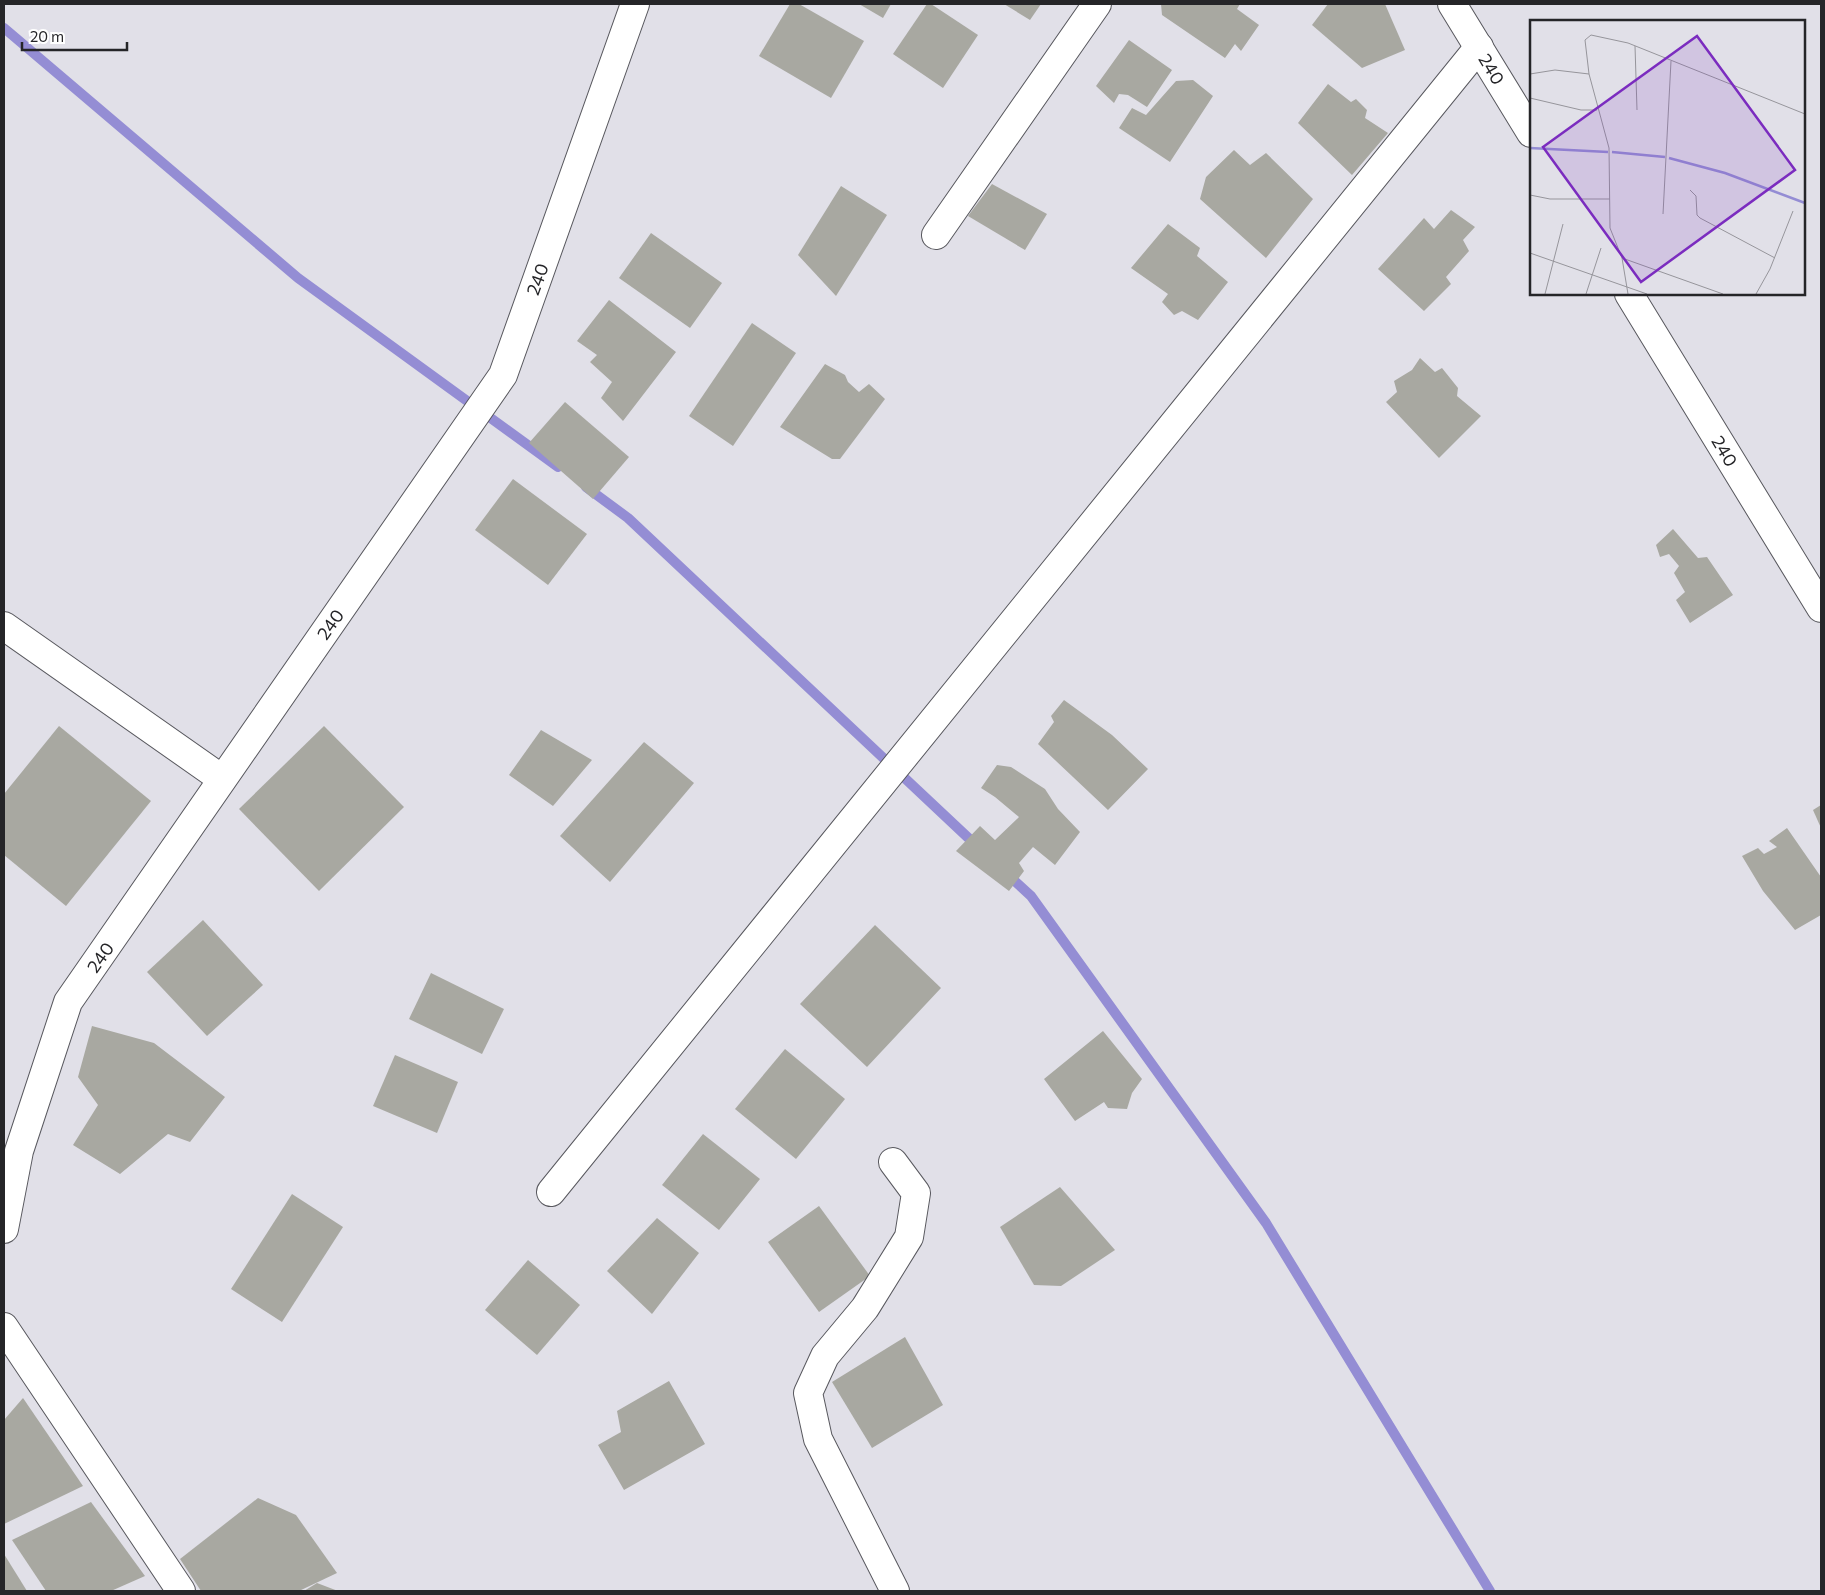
<svg xmlns="http://www.w3.org/2000/svg" width="1825" height="1595" viewBox="0 0 1825 1595" font-family="Commissioner,sans-serif">
<style>
.lines{fill:none;stroke-linecap:round;stroke-linejoin:round}
.stream{stroke:#948dd4;stroke-width:10}
.building{fill:#a8a8a1}
.minor-casing{stroke:#58585e;stroke-width:30}
.minor{stroke:#fff;stroke-width:28}
.labels{text-anchor:middle;dominant-baseline:central;stroke-width:4;stroke-linejoin:round;paint-order:stroke}
.street-label{font-size:18px;fill:#252528;stroke:#fff}
.inset-river{fill:none;stroke:#948dd4;stroke-width:2.5}
.inset-road{fill:none;stroke:#96959b;stroke-width:1}
.view{fill:#7b2cbf;fill-opacity:0.15;stroke:#7b2cbf;stroke-width:2.5}
.inset-edge{fill:none;stroke:#252528;stroke-width:2.5}
</style>
<rect width="100%" height="100%" fill="#e1e0e8"/>
<g class="lines">
<!-- stream -->
<g class="stream">
<polyline points="4,28 298,278 558,467"/>
<polyline points="586,487 628,518 978,847"/>
<polyline points="1007,874 1031,896 1266,1223 1490,1591"/>
</g>
</g>
<!-- building -->
<g class="building">
<polygon points="790,4 799,4 864,41 831,98 759,56"/>
<polygon points="859,4 891,4 883,18"/>
<polygon points="927,4 931,4 978,35 943,88 893,54"/>
<polygon points="1004,4 1041,4 1030,20"/>
<polygon points="1161,4 1240,4 1237,9 1259,25 1241,51 1235,44 1225,58 1162,15"/>
<polygon points="1328,4 1385,4 1405,50 1362,68 1312,25"/>
<polygon points="1129,40 1172,70 1147,107 1128,95 1119,94 1114,103 1096,86"/>
<polygon points="1193,80 1213,96 1170,162 1119,128 1132,108 1146,115 1176,81"/>
<polygon points="1328,84 1351,102 1356,99 1367,110 1365,118 1388,133 1352,175 1298,123"/>
<polygon points="1234,150 1250,165 1266,153 1313,199 1266,258 1200,199 1206,177"/>
<polygon points="992,184 1047,214 1025,250 968,216"/>
<polygon points="841,186 887,215 836,296 798,255"/>
<polygon points="1451,210 1475,227 1463,240 1469,251 1446,277 1451,284 1424,311 1378,269 1424,218 1434,229"/>
<polygon points="1168,224 1200,248 1197,256 1228,282 1198,320 1182,311 1174,315 1162,302 1168,294 1131,268"/>
<polygon points="651,233 722,283 690,328 619,278"/>
<polygon points="609,300 676,352 623,421 601,398 612,382 590,362 597,355 577,341"/>
<polygon points="752,323 796,353 733,446 689,416"/>
<polygon points="1420,358 1435,372 1442,368 1458,388 1457,396 1481,416 1439,458 1386,402 1397,392 1394,381 1412,370"/>
<polygon points="825,364 845,375 848,382 859,392 869,384 885,399 840,459 832,459 780,427"/>
<polygon points="565,402 629,457 593,499 529,443"/>
<polygon points="513,479 587,534 548,585 475,530"/>
<polygon points="1673,529 1698,558 1707,557 1733,595 1690,623 1676,600 1685,592 1674,573 1679,566 1669,554 1660,557 1656,545"/>
<polygon points="1064,700 1112,735 1148,769 1108,810 1038,744 1054,722 1051,716"/>
<polygon points="59,726 151,801 66,906 4,855 4,794"/>
<polygon points="324,726 404,807 319,891 239,809"/>
<polygon points="541,730 592,760 553,806 509,775"/>
<polygon points="644,742 694,783 610,882 560,836"/>
<polygon points="997,765 1011,767 1045,789 1058,809 1080,832 1055,865 1033,847 1019,863 1024,871 1009,891 956,851 980,826 995,840 1019,817 995,797 981,788"/>
<polygon points="1821,805 1821,828 1813,810"/>
<polygon points="1787,828 1821,877 1821,915 1795,930 1763,891 1742,856 1758,848 1764,854 1777,847 1769,841"/>
<polygon points="203,920 263,985 207,1036 147,972"/>
<polygon points="875,925 941,988 867,1067 800,1004"/>
<polygon points="431,973 504,1009 482,1054 409,1019"/>
<polygon points="92,1026 154,1043 225,1097 190,1142 168,1134 120,1174 73,1145 98,1105 78,1077"/>
<polygon points="1103,1031 1142,1079 1132,1093 1127,1109 1108,1108 1104,1102 1075,1121 1044,1079"/>
<polygon points="785,1049 845,1099 796,1159 735,1109"/>
<polygon points="395,1055 458,1082 437,1133 373,1106"/>
<polygon points="703,1134 760,1179 719,1230 662,1185"/>
<polygon points="1060,1187 1115,1250 1061,1286 1034,1285 1000,1227"/>
<polygon points="292,1194 343,1227 282,1322 231,1289"/>
<polygon points="819,1206 870,1276 819,1312 768,1242"/>
<polygon points="657,1218 699,1253 652,1314 607,1271"/>
<polygon points="528,1260 580,1305 537,1355 485,1310"/>
<polygon points="905,1337 943,1405 872,1448 832,1382"/>
<polygon points="669,1381 705,1444 624,1490 598,1445 621,1432 617,1411"/>
<polygon points="23,1398 83,1486 4,1524 4,1420"/>
<polygon points="258,1498 296,1515 337,1573 299,1591 201,1591 180,1559"/>
<polygon points="91,1502 145,1576 111,1591 46,1591 12,1540"/>
<polygon points="4,1554 27,1591 4,1591"/>
<polygon points="317,1583 338,1591 304,1591"/>
</g>
<g class="lines">
<defs>
<g id="minor">
<polyline points="1452,4 1531,133"/>
<polyline points="936,235 1097,4"/>
<polyline points="1629,294 1821,608"/>
<polyline points="4,626 222,779"/>
<polyline points="893,1162 916,1193 909,1237 865,1308 825,1356 808,1393 818,1439 895,1591"/>
<polyline points="551,1192 1479,47"/>
<polyline points="4,1229 19,1151 68,1002 503,375 635,4"/>
<polyline points="4,1327 181,1591"/>
</g>
</defs>
<!-- minor casing -->
<use href="#minor" class="minor-casing"/>
<!-- minor -->
<use href="#minor" class="minor"/>
</g>
<g class="labels">
<!-- street labels -->
<g class="street-label">
<text transform="translate(1492 69) rotate(59)">240</text>
<text transform="translate(537 279) rotate(-70)">240</text>
<text transform="translate(1725 451) rotate(59)">240</text>
<text transform="translate(330 624) rotate(-55)">240</text>
<text transform="translate(100 957) rotate(-55)">240</text>
</g>
</g>
<!-- overview -->
<g transform="translate(1530 20)">
<rect width="275" height="275" fill="#e1e0e8"/>
<path class="inset-river" d="M0,128L78,132M82,132L135,137M139,138L195,153L275,183"/>
<path class="inset-road" d="M105,26L107,90M0,54L25,50L59,54M0,78L51,90H67M160,170L166,176L167,195L170,198L245,238M0,175L20,179H80M133,194L141,41M0,233L117,274M92,238L193,274M15,274L33,204M56,274L71,228M98,274L92,238L80,208L79,128L59,54L55,20L61,15L98,23L275,94M226,274L240,249L263,191"/>
<path class="view" d="M167,16L265,150L111,262L13,127Z"/>
<rect width="275" height="275" class="inset-edge"/>
</g>
<!-- border -->
<rect width="1825" height="1595" fill="none" stroke="#252528" stroke-width="10"/>
<!-- scale -->
<path d="M22 42v8h105v-8" fill="none" stroke="#252528" stroke-width="2.5"/>
<text x="30" y="42" font-size="15" fill="#252528" stroke="#ffffff" stroke-width="4" paint-order="stroke">20 m</text>
</svg>
